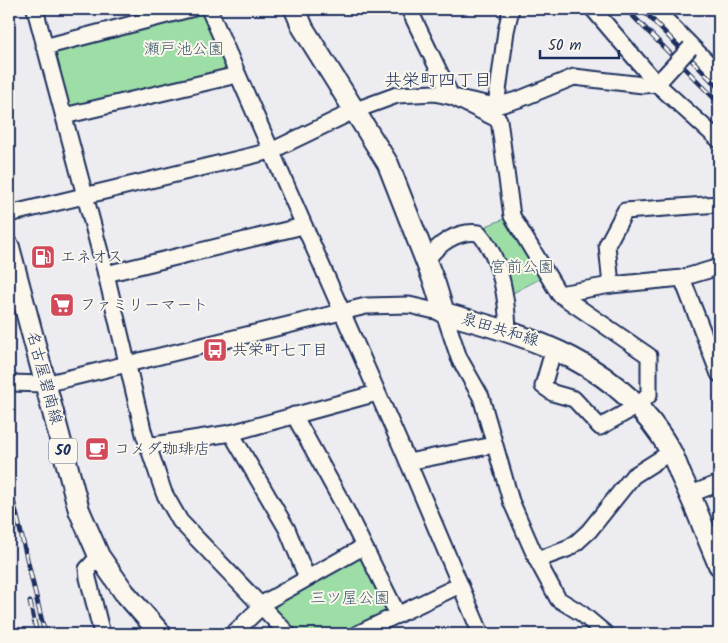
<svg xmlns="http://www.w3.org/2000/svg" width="728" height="643" viewBox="0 0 728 643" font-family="Kalam,'Klee One',sans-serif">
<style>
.green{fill:#9ddda6;stroke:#5c8682}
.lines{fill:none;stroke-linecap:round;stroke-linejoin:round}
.minor-casing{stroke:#1b2f5e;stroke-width:19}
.major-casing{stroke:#1b2f5e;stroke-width:24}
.minor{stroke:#fbf7ec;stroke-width:15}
.major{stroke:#fbf7ec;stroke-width:20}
.rail-casing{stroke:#1b2f5e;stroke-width:5}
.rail{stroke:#fbf7ec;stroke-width:3;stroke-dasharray:9;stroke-linecap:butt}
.minor-bridge-casing{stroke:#1b2f5e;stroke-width:19;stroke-linecap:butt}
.minor-bridge{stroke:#fbf7ec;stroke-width:15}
.labels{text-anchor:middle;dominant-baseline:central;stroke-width:4;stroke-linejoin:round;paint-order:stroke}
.shield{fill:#fbf7ec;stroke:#5e6b89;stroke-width:1}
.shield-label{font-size:15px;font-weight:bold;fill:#1b2f5e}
.park-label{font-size:16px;fill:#3c5a70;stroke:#fbf7ec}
.poi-label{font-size:16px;fill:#1b2f5e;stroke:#fbf7ec;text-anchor:start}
.street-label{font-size:16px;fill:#1b2f5e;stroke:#fbf7ec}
.neighbourhood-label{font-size:18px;fill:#1b2f5e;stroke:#fbf7ec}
</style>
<rect width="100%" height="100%" fill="#edecf0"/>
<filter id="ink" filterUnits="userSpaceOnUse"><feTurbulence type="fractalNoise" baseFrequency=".02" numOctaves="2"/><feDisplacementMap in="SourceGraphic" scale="10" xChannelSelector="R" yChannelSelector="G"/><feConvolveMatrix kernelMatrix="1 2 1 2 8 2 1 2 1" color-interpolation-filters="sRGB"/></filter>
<g filter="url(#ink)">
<!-- green -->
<g class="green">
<polygon points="190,9 209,9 237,75 64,116 44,47"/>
<polygon points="512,216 547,275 513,293 486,226"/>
<polygon points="359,556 364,557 390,608 388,615 343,634 297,634 271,612 271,608"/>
</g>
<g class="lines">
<defs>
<g id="minor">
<polyline points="35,9 106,274 144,434 164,493 180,521 288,634"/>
<polyline points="209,9 408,462 481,634"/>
<polyline points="409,9 451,96 499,120 512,216 559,294 611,285 682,278 719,267"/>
<polyline points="593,9 657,84 719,140"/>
<polyline points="655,9 719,74"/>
<polyline points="44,47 190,9"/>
<polyline points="496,106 506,31 511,9"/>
<polyline points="64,116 237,75"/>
<polyline points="9,214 271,151 356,110 397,95 434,93 496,106 520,99 574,77 643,85 657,84 665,75"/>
<path d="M426,261C438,244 457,230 479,233C501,258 507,299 508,332"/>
<polyline points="106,274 303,226"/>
<polyline points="682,278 719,374"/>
<polyline points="611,285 607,245 625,211 719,204"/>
<polyline points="554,348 543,386 553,393 574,399 600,427 637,406 649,395 649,356 559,294"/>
<polyline points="9,383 45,384 366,306 409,305 444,313 459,358 481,397 511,501 537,560 558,599 581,613 606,634"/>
<polyline points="294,415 343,504 398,615"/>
<polyline points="231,433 287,529 307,578"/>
<polyline points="148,446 231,433 377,393"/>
<polyline points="408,462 494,445"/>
<polyline points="691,494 719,483"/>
<polyline points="99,556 87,569 88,578 102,634"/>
<polyline points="537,560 567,549 577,542 589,531 633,476 671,452"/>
<polyline points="233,634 267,601 363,547"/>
<polyline points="357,634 460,585"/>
</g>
<g id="major">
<path d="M295,9L303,28L388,164L435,284L444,313C535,338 620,363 670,450C675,459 678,469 682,478C696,506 706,536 719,565"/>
<polyline points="9,247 79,510 99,556 124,592 161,634"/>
</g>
</defs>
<!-- minor casing -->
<use href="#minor" class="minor-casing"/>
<!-- major casing -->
<use href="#major" class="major-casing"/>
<!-- minor -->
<use href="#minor" class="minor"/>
<!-- major -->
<use href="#major" class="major"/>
<defs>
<g id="rail">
<polyline points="626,9 719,103"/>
<polyline points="642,9 719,88"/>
<polyline points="9,483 45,634"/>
<polyline points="30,602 37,634"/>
</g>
</defs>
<!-- rail casing -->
<use href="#rail" class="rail-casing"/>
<!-- rail -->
<use href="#rail" class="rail"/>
<defs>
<polyline id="minor-bridge" points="665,75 690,48"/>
</defs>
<!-- minor-bridge casing -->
<use href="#minor-bridge" class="minor-bridge-casing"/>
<!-- minor-bridge -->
<use href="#minor-bridge" class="minor-bridge"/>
</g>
</g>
<!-- icons -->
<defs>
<symbol id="fuel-square" viewBox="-11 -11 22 22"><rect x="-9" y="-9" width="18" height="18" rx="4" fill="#d1495b" stroke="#fbf7ec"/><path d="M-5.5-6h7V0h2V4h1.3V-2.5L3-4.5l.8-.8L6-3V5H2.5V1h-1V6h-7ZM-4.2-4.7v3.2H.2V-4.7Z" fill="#fff"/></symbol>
<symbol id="supermarket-square" viewBox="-11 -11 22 22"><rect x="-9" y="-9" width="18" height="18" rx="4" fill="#d1495b" stroke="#fbf7ec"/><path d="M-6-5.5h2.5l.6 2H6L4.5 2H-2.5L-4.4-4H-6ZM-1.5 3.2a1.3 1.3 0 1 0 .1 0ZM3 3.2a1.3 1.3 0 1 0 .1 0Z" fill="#fff"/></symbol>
<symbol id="bus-square" viewBox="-11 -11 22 22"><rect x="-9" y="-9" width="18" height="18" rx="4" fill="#d1495b" stroke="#fbf7ec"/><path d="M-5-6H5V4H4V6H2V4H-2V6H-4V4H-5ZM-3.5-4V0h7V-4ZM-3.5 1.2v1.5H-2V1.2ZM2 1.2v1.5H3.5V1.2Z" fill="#fff"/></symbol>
<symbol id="cafe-square" viewBox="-11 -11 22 22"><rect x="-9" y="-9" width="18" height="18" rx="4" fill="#d1495b" stroke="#fbf7ec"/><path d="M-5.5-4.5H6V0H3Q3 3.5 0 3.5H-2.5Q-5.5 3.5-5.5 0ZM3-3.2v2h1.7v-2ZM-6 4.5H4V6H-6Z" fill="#fff"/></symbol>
</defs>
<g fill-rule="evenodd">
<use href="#fuel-square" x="29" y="243" width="28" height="28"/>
<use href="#supermarket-square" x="48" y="291" width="28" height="28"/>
<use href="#bus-square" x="201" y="336" width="28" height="28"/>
<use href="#cafe-square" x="83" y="435" width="28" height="28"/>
</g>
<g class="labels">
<!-- shield labels -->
<rect class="shield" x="49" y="438.5" width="28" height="25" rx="4"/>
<g class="shield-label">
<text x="63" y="451">50</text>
</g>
<!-- park labels -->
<g class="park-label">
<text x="184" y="49">瀬戸池公園</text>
<text x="522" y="267">宮前公園</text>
<text x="350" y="598">三ツ屋公園</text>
</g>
<!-- poi labels -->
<g class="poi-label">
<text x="60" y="257">エネオス</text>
<text x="80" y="305">ファミリーマート</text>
<text x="232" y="350">共栄町七丁目</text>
<text x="114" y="449">コメダ珈琲店</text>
</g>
<!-- street labels -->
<g class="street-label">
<text transform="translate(500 330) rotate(17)">泉田共和線</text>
<text transform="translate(44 378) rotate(75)">名古屋碧南線</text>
</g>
<!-- neighbourhood labels -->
<g class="neighbourhood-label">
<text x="438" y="81">共栄町四丁目</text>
</g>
</g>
<!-- margin -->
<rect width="728" height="643" fill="none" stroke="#fbf7ec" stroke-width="30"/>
<rect x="15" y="15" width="698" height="613" fill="none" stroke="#1b2f5e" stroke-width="2" filter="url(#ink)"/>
<!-- scale -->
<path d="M540 50v8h79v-8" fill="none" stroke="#1b2f5e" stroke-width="2.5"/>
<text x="548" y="50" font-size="15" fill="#1b2f5e" stroke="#fbf7ec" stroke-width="4" paint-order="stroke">50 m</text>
</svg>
